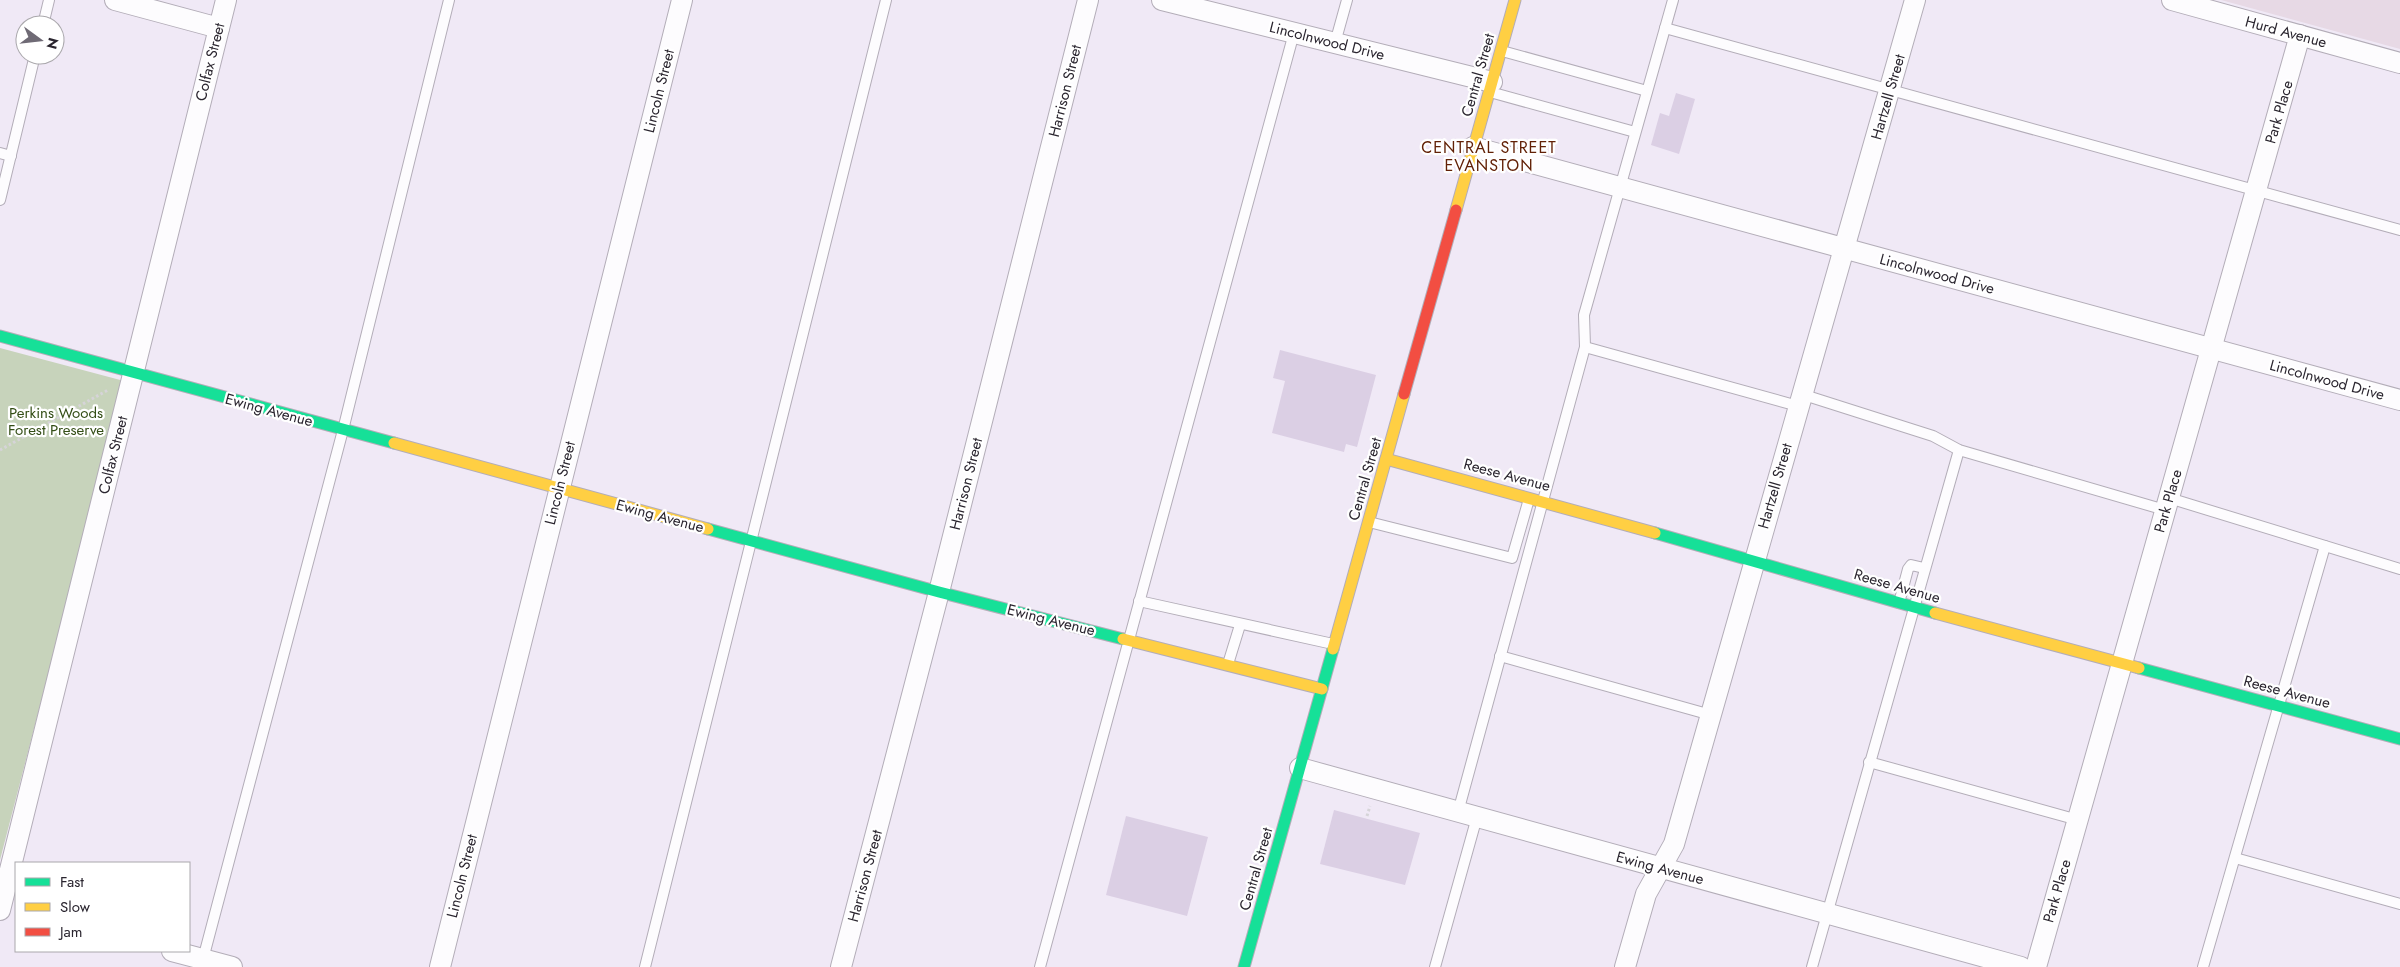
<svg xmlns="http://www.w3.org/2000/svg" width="2400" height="967" viewBox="0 0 2400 967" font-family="Jost,sans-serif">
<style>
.education{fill:#e7d9e5}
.green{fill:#c7d3bb}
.building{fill:#dbcfe4}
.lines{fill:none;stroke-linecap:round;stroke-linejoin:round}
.lane-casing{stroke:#b3adb8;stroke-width:12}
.street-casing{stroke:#b3adb8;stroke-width:22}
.fast-casing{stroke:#b3adb8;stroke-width:13}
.slow-casing{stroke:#b3adb8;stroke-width:13}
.jam-casing{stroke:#b3adb8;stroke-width:13}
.path{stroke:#d6d4d8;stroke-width:3;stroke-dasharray:2.5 2.5;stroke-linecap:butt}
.lane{stroke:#fdfcfe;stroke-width:10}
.street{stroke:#fdfcfe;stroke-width:20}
.fast{stroke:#16e098;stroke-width:11}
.slow{stroke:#ffcf43;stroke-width:11}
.jam{stroke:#f24e42;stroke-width:11}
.labels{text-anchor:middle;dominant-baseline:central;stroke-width:4.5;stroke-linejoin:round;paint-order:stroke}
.street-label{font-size:15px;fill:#2a252f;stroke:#fff}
.park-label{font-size:15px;fill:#344e16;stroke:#fff}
.neighbourhood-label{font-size:16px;letter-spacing:1px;fill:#622107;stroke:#fff}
</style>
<rect width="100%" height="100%" fill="#f0e9f6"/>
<!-- education -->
<polygon class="education" points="2221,0 2400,0 2400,49"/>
<!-- green -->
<polygon class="green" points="0,348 124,381 0,860"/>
<!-- building -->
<g class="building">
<polygon points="1676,93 1695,99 1679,154 1651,145 1660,113 1669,116"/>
<polygon points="1280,350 1376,375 1357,447 1346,444 1344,452 1272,433 1285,381 1273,378"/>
<polygon points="1334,810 1420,833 1405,885 1320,864"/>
<polygon points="1126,816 1208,837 1187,916 1106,895"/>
</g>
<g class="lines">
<defs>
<g id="lane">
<polyline points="43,25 49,0"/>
<polyline points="1665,28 2400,230"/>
<polyline points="1335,43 1347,0"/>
<polyline points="1502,51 1647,91"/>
<polyline points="1490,92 1635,132"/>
<polyline points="0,153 11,156"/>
<polyline points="0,200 35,55"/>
<polyline points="1585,347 1798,406"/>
<polyline points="1801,394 1933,436 1959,450 2165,510"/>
<polyline points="2169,498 2400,569"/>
<polyline points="1369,522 1512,558 1529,499"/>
<polyline points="1139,601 1333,644"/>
<polyline points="1899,603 1908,569 1911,565 1924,568"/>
<polyline points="1500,656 1711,715"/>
<polyline points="1228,664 1240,625"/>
<polyline points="1869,762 2078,820"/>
<polyline points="1458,812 1585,347 1584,315 1673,0"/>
<polyline points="2235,858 2400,904"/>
<polyline points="203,959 343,430 449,0"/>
<polyline points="645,967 886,0"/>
<polyline points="1040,967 1294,33"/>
<polyline points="1435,967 1477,817"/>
<polyline points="1812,967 1959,450"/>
<polyline points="2203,967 2325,546"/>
</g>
<g id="street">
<polyline points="115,0 219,28"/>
<polyline points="1162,0 1492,82"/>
<polyline points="2172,0 2400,63"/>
<polyline points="1473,147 2400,400"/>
<polyline points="1300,768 2021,967"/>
<polyline points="0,910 226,0"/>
<polyline points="172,951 232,967"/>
<polyline points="440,967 682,0"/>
<polyline points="841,967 939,592 1088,0"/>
<polyline points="1625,967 1646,894 1674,844 1915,0"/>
<polyline points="2036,967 2300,35"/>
</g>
<g id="fast">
<polyline points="0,336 394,443"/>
<polyline points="708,529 939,592 1123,639"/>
<polyline points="1655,533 1935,613"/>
<polyline points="2139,668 2400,739"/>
<polyline points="1244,967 1333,649"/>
</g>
<g id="slow">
<polyline points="1456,210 1515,0"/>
<polyline points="394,443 708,529"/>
<polyline points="1386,459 1655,533"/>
<polyline points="1935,613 2139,668"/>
<polyline points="1123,639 1322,689"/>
<polyline points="1333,649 1404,394"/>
</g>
<polyline id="jam" points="1404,394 1456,210"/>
</defs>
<!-- lane casing -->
<use href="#lane" class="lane-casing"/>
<!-- street casing -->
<use href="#street" class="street-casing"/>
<!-- fast casing -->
<use href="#fast" class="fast-casing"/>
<!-- slow casing -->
<use href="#slow" class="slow-casing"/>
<!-- jam casing -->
<use href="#jam" class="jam-casing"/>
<!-- path -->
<g class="path">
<polyline points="0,450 108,390"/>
<polyline points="1367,816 1370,806"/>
</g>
<!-- lane -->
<use href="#lane" class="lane"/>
<!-- street -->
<use href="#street" class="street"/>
<!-- fast -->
<use href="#fast" class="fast"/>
<!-- slow -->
<use href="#slow" class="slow"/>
<!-- jam -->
<use href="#jam" class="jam"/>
</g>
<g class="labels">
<!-- street labels -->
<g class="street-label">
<text transform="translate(2286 32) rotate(15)">Hurd Avenue</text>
<text transform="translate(1327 41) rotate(14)">Lincolnwood Drive</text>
<text transform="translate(210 62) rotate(-76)">Colfax Street</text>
<text transform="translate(1478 75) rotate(-74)">Central Street</text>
<text transform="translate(659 91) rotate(-76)">Lincoln Street</text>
<text transform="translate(1065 91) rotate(-76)">Harrison Street</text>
<text transform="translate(1888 97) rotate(-74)">Hartzell Street</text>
<text transform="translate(2279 112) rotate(-74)">Park Place</text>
<text transform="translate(1937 274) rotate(15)">Lincolnwood Drive</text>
<text transform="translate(2327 380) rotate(15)">Lincolnwood Drive</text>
<text transform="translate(269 410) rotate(15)">Ewing Avenue</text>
<text transform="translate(113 455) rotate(-76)">Colfax Street</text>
<text transform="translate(1507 475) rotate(15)">Reese Avenue</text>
<text transform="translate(1365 479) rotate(-74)">Central Street</text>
<text transform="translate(560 483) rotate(-76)">Lincoln Street</text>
<text transform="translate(966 484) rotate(-76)">Harrison Street</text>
<text transform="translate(1775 486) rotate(-74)">Hartzell Street</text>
<text transform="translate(2168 501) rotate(-74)">Park Place</text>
<text transform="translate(660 516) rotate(15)">Ewing Avenue</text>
<text transform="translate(1897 586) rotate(16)">Reese Avenue</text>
<text transform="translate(1051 620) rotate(14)">Ewing Avenue</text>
<text transform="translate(2287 692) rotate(15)">Reese Avenue</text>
<text transform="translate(1660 868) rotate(15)">Ewing Avenue</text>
<text transform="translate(1256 869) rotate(-74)">Central Street</text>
<text transform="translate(462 876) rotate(-76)">Lincoln Street</text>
<text transform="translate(865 876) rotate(-75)">Harrison Street</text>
<text transform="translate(2057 891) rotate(-74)">Park Place</text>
</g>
<!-- park labels -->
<g class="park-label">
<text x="56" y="413">Perkins Woods<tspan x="56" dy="17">Forest Preserve</tspan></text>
</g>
<!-- neighbourhood labels -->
<g class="neighbourhood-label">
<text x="1489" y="147">CENTRAL STREET<tspan x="1489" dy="18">EVANSTON</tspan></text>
</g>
</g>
<!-- legend -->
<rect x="15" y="862" width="175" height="90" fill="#ffffff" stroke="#aaa8ac"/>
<rect x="25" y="878" width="25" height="8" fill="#16e098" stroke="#aaa8ac"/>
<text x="60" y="887" font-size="15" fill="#2a252f">Fast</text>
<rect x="25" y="903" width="25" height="8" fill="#ffcf43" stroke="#aaa8ac"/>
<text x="60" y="912" font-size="15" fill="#2a252f">Slow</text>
<rect x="25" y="928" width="25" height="8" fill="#f24e42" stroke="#aaa8ac"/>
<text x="60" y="937" font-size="15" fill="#2a252f">Jam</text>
<!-- north arrow -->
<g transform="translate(40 40) rotate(105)"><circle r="24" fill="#ffffff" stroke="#aaa8ac"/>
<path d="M0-4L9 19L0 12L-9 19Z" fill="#6f6a75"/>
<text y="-8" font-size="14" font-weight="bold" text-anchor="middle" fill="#2a252f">N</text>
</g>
</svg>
